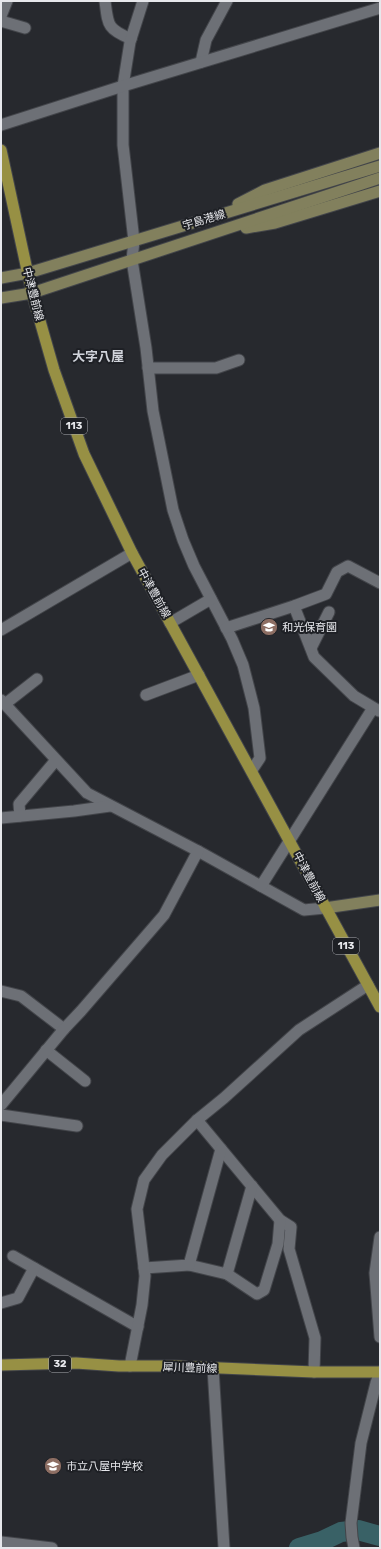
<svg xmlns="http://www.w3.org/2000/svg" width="381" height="1549" viewBox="0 0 381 1549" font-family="Rubik,'Noto Sans JP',sans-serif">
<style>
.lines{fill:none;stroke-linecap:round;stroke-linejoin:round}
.river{stroke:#396166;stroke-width:20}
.minor-casing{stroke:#43454a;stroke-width:13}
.secondary-casing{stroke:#43454a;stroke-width:13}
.primary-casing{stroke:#43454a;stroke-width:13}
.minor{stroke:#6d7076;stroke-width:11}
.secondary{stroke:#82805d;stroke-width:11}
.primary{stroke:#979044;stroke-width:11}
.labels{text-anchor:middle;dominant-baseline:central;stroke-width:4;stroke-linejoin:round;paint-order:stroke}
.shield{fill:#1e2025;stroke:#aaabb0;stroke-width:1}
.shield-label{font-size:10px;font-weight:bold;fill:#e6e7eb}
.street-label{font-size:11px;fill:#e6e7eb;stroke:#1e2025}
.poi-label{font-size:11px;fill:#e6e7eb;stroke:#1e2025;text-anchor:start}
.quarter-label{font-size:13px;font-weight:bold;fill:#d0d3da;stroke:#1e2025}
</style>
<rect width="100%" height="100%" fill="#27292e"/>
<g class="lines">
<!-- river -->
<polyline class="river" points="299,1548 322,1541 341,1532 358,1530 380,1536"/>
<defs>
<g id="minor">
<path d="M105,1C108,25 107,29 131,39"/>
<polyline points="143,1 130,42 123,86 123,145 134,241 132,260 146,348 153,411 173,510 183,540 194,566 232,639 243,665 254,708 260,758 252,770"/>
<polyline points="1,16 7,1"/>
<polyline points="1,21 25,28"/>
<polyline points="201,62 206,40 227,1"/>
<polyline points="1,125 123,86 380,8"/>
<polyline points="148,368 216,368 239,360"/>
<polyline points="294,606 314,657 354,696 379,711"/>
<polyline points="170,623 211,599"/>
<polyline points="226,628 294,606 326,594 337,572 348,566 380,583"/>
<polyline points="1,630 132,553"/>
<polyline points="311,648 329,612"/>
<polyline points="146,695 199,675"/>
<polyline points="1,700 87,793 198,851 304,910 325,908"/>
<polyline points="5,704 37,679"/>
<polyline points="20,816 19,804 56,760"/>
<polyline points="1,818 74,811 110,806"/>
<polyline points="261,886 373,708"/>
<polyline points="1,991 21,996 64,1029"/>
<polyline points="46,1050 85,1081"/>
<polyline points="1,1105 64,1029 81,1011 164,915 198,851"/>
<polyline points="1,1115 77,1126"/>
<polyline points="197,1120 280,1220 291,1227 289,1249 315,1338 314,1372"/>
<polyline points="380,1237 375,1273 380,1337"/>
<polyline points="13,1256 138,1327"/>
<polyline points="189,1265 227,1274 252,1186"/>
<polyline points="144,1268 189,1265 221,1149"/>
<polyline points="227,1274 257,1294 264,1290 278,1244 280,1220"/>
<polyline points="1,1303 18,1298 34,1268"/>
<polyline points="130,1366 142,1305 145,1276 137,1209 144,1180 162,1155 197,1120 224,1098 299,1030 368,985"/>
<polyline points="213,1368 224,1548"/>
<polyline points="1,1542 52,1548"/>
<polyline points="354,1548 352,1537 351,1523 361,1443 376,1383 380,1372"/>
</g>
<g id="secondary">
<polyline points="238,204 265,190 380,153"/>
<polyline points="246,228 275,223 380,191"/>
<polyline points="1,278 28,273 380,166"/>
<polyline points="1,298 32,293 380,178"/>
<polyline points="325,908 380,900"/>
</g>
<g id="primary">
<polyline points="1,150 32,293 54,370 84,454 132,553 380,1007"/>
<polyline points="1,1365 76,1363 119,1366 174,1366 314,1372 380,1372"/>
</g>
</defs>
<!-- minor casing -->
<use href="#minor" class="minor-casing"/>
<!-- secondary casing -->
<use href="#secondary" class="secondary-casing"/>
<!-- primary casing -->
<use href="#primary" class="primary-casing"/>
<!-- minor -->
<use href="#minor" class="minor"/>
<!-- secondary -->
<use href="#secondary" class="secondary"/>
<!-- primary -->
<use href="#primary" class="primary"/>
</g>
<!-- icons -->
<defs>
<symbol id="school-disc" viewBox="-11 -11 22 22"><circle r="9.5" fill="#8d6e63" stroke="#1e2025"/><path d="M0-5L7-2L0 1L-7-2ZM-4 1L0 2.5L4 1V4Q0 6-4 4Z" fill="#fff"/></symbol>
</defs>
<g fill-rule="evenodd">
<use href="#school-disc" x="259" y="617" width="20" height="20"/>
<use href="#school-disc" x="43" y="1456" width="20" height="20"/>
</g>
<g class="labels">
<!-- shield labels -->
<g class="shield">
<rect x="61" y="418" width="26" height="16" rx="3"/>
<rect x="333" y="938" width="26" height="16" rx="3"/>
<rect x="49" y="1356" width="22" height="16" rx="3"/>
</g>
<g class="shield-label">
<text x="74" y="426">113</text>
<text x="346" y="946">113</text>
<text x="60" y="1364">32</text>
</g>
<!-- street labels -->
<g class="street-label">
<text transform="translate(204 220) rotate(-17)">宇島港線</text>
<text transform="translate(33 294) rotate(76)">中津豊前線</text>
<text transform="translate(154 593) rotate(61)">中津豊前線</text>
<text transform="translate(309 877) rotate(62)">中津豊前線</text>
<text transform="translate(190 1368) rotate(2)">犀川豊前線</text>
</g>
<!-- poi labels -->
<g class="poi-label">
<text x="282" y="627">和光保育園</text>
<text x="66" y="1466">市立八屋中学校</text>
</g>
<!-- quarter labels -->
<g class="quarter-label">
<text x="98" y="356">大字八屋</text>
</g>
</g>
<!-- border -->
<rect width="381" height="1549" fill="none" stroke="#e6e7eb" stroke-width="4"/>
</svg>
